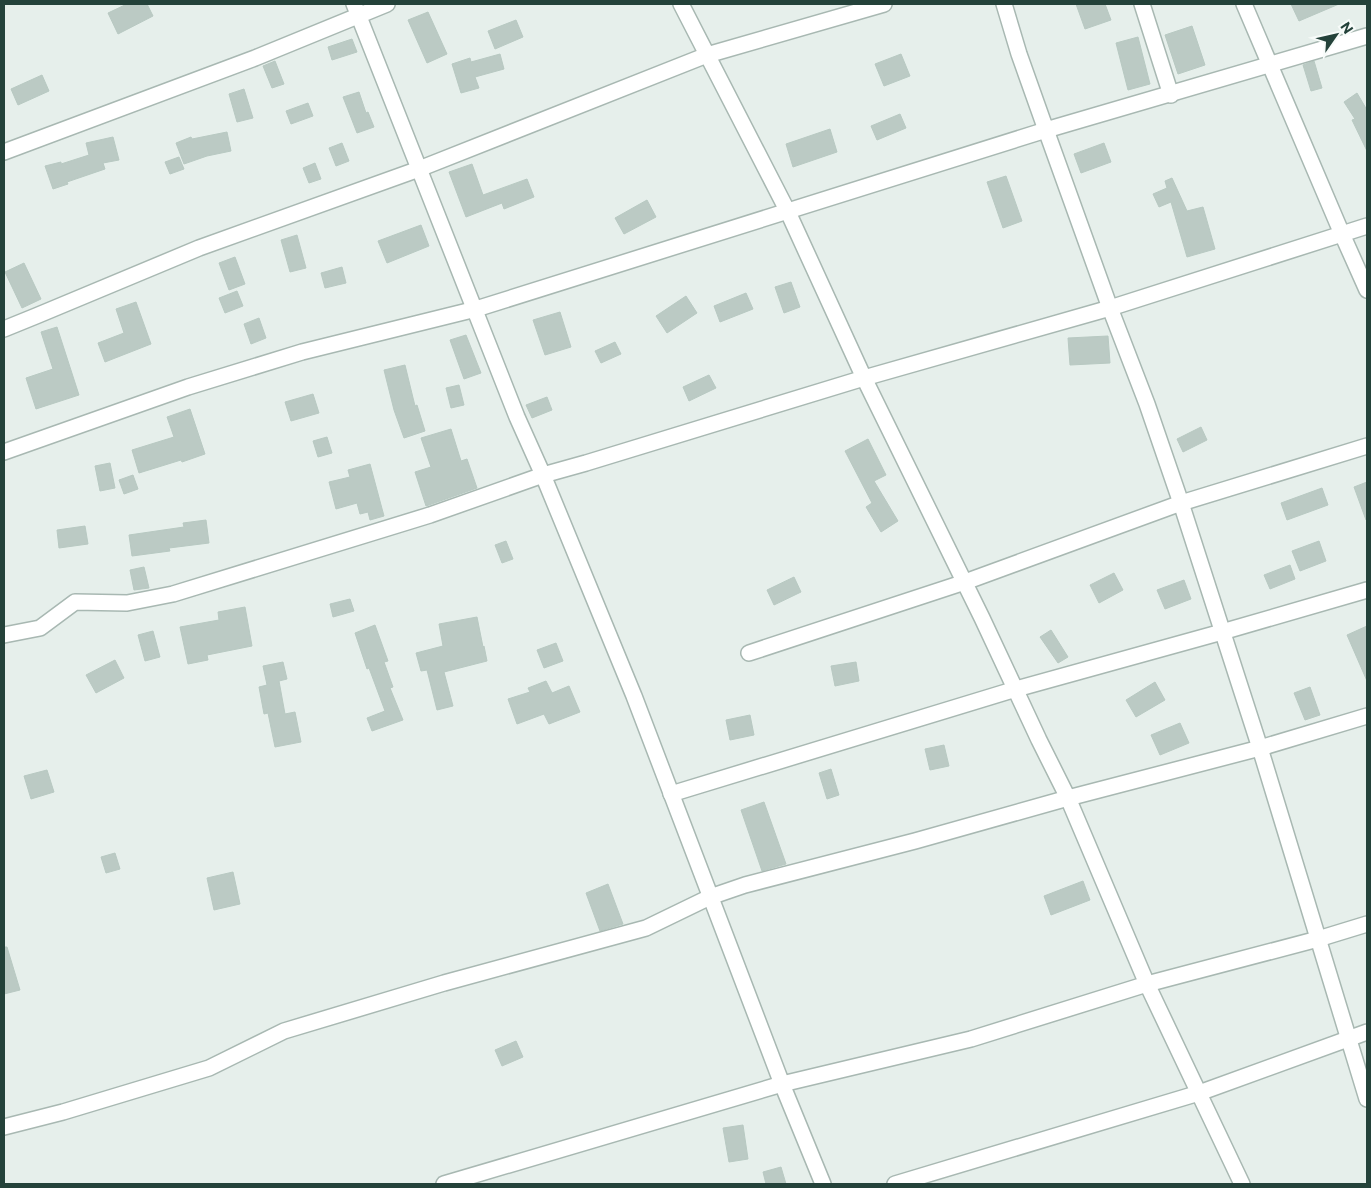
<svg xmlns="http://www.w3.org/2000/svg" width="1371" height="1188" viewBox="0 0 1371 1188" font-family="Commissioner,sans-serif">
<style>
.building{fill:#bbcac4;stroke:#b8c9c2}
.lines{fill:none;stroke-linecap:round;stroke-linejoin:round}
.minor-casing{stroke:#a8b8b2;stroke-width:18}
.minor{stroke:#fff;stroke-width:15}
</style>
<rect width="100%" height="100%" fill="#e6efeb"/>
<!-- building -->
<g class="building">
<polygon points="127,4 147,4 153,16 118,34 108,13"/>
<polygon points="1076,4 1105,4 1111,20 1085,29"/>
<polygon points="1291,4 1339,4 1299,21"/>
<polygon points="428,12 447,54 427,63 408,20"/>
<polygon points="516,20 523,37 495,49 488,31"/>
<polygon points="1192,26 1205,65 1178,74 1165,35"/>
<polygon points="1138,37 1150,84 1128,90 1116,43"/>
<polygon points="352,39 357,52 332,60 328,47"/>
<polygon points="500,54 504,69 475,77 479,88 461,93 452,64 470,58 471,62"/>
<polygon points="901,54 910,76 884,86 875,64"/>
<polygon points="275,61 284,84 272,88 263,66"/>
<polygon points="1314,61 1322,88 1311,91 1303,65"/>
<polygon points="42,75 49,91 18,105 11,89"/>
<polygon points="244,89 253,118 237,122 229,94"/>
<polygon points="359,92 366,113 368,112 374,127 357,133 343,97"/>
<polygon points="1357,93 1367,110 1367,151 1352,120 1355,119 1344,102"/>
<polygon points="308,103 313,116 291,124 286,111"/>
<polygon points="900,114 906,128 877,140 871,126"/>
<polygon points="830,129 837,152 793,167 786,144"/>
<polygon points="227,132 231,151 207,156 184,164 176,143 191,137 192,139"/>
<polygon points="113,137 119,160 103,163 105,169 67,182 68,184 53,189 45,166 61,162 61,164 89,155 86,143"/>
<polygon points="342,143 349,161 336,166 329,148"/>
<polygon points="1104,143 1111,162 1081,173 1074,154"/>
<polygon points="179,157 184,169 170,174 165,162"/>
<polygon points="315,163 321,179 309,183 303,168"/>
<polygon points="472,164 483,195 527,179 534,197 504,209 502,203 466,217 449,172"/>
<polygon points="1006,176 1022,221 1003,228 987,182"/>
<polygon points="1172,178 1187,211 1203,207 1215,249 1187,257 1171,202 1159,207 1153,194 1167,188 1165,181"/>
<polygon points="647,200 656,217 624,234 615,218"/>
<polygon points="421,225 429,246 387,263 378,241"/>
<polygon points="297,235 306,268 290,272 281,240"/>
<polygon points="235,257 245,284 229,290 219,263"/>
<polygon points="24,263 41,299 22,308 5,272"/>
<polygon points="342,267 346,283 325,288 321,273"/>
<polygon points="791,282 800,307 784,313 775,287"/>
<polygon points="237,291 243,306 225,313 219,298"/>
<polygon points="746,293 753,309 720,322 714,306"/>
<polygon points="686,296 697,313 667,333 656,316"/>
<polygon points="136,302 151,344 105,362 98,343 124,333 116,309"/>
<polygon points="560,312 571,347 545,355 533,320"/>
<polygon points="259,318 266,338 251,344 244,324"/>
<polygon points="57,327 79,395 36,409 26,378 53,369 41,332"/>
<polygon points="466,335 481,373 464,379 450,340"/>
<polygon points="1108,336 1110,363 1070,365 1068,338"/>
<polygon points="615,342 621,354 601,363 595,351"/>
<polygon points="405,365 415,406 417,405 425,431 404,438 394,410 384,370"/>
<polygon points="709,375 716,388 689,401 683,387"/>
<polygon points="459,385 464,405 451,408 446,388"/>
<polygon points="313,394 319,413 291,421 285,402"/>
<polygon points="547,397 552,410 532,418 526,405"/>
<polygon points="190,409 205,454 182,462 181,460 139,473 132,450 174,437 167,417"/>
<polygon points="1201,427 1207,440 1183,452 1177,439"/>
<polygon points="451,429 461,461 467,459 477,488 426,506 415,472 431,467 421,438"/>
<polygon points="327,437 332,453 318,457 313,441"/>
<polygon points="868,439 886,475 874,481 898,521 881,532 866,507 872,503 845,451"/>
<polygon points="110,463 115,488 100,491 95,466"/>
<polygon points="370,464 384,516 370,520 368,512 360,514 357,503 336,509 329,482 350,477 348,470"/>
<polygon points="133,475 138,489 124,494 119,480"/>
<polygon points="1367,482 1367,520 1366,520 1354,487"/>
<polygon points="1322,488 1328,505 1287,520 1281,503"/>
<polygon points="206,520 209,543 169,548 170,551 132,556 129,535 184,527 183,523"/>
<polygon points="85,526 88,544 59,548 57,530"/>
<polygon points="506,541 513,559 502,563 495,545"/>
<polygon points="1319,541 1326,561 1300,571 1292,551"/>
<polygon points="1290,565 1295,579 1270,589 1264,575"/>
<polygon points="144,567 149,588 134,590 130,570"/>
<polygon points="1114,573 1123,590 1099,603 1090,585"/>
<polygon points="794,577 801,592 774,605 767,590"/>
<polygon points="1184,580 1191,599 1165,609 1157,590"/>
<polygon points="350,599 354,611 333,617 330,604"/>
<polygon points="245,607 252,646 207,655 208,660 188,664 180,627 219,620 218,612"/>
<polygon points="477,617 483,647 484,646 487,661 444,672 453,706 437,710 427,670 421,671 416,653 443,646 439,624"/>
<polygon points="375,625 388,661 384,662 393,687 390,688 403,720 372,731 367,718 385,711 369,668 367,669 355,633"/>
<polygon points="1367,626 1367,681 1347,635"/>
<polygon points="1051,630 1068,657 1058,663 1040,637"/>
<polygon points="153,631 160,657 145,661 138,635"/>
<polygon points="556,643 563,661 544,668 537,650"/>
<polygon points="115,660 124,678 96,693 86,675"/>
<polygon points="283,662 287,679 279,681 285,714 295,712 301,742 275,747 268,713 264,714 259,687 267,685 263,666"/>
<polygon points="856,662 859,681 835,686 831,666"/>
<polygon points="546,681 552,693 569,686 580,712 549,724 544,714 517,724 508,699 530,692 528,688"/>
<polygon points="1155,682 1165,700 1136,717 1126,700"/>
<polygon points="1310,687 1320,715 1305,720 1294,693"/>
<polygon points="750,715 754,735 730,740 726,720"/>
<polygon points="1180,723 1189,743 1160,755 1151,735"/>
<polygon points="944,745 949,766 930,770 925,749"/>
<polygon points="831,769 839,795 827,799 819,773"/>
<polygon points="47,770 54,792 31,799 24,776"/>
<polygon points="764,802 786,864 762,871 741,810"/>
<polygon points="115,853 120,869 106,873 101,857"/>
<polygon points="233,872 240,904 214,910 207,878"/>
<polygon points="1083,881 1090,900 1051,915 1044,896"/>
<polygon points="608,884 623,924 600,931 586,893"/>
<polygon points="4,947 7,947 20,990 4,994"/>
<polygon points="516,1041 523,1057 502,1066 495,1050"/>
<polygon points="743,1125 748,1159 729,1162 723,1128"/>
<polygon points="781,1167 786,1184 766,1184 763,1172"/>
</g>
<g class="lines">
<defs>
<g id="minor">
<polyline points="354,4 517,417 543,475 634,696 782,1084 823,1184"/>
<polyline points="681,4 788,212 864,378 982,618 1039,740 1068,798 1147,984 1242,1184"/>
<polyline points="1004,4 1019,54 1046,130 1367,36"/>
<polyline points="1142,4 1171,95"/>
<polyline points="1244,4 1342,234 1367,290"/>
<polyline points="4,152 255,58 387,4"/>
<polyline points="4,329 36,316 199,248 419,169 707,55 884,4"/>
<polyline points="4,452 188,387 302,352 476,309 1046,130 1110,308 1147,404 1181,503 1260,748 1367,1099"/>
<polyline points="4,635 40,628 75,602 127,603 173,594 430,515 543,475 586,463 864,378 1110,308 1367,226"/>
<polyline points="749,653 965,582 1181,503 1367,446"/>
<polyline points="671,794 1016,689 1222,632 1367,590"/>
<polyline points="4,1127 63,1112 209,1068 284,1031 444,983 646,928 710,897 745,885 915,841 1068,798 1260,748 1367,716"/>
<polyline points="444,1184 782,1084 971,1039 1147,984 1318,939 1367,924"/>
<polyline points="895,1184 1199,1093 1367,1032"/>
</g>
</defs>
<!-- minor casing -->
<use href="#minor" class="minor-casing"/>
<!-- minor -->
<use href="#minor" class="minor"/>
</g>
<!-- border -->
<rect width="1371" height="1188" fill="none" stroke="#24423a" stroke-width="10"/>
<!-- north arrow -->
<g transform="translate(1336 35) rotate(56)" stroke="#f7fbf9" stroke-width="4" paint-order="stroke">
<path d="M0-4L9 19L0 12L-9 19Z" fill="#24423a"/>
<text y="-8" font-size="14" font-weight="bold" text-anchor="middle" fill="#24423a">N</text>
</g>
</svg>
